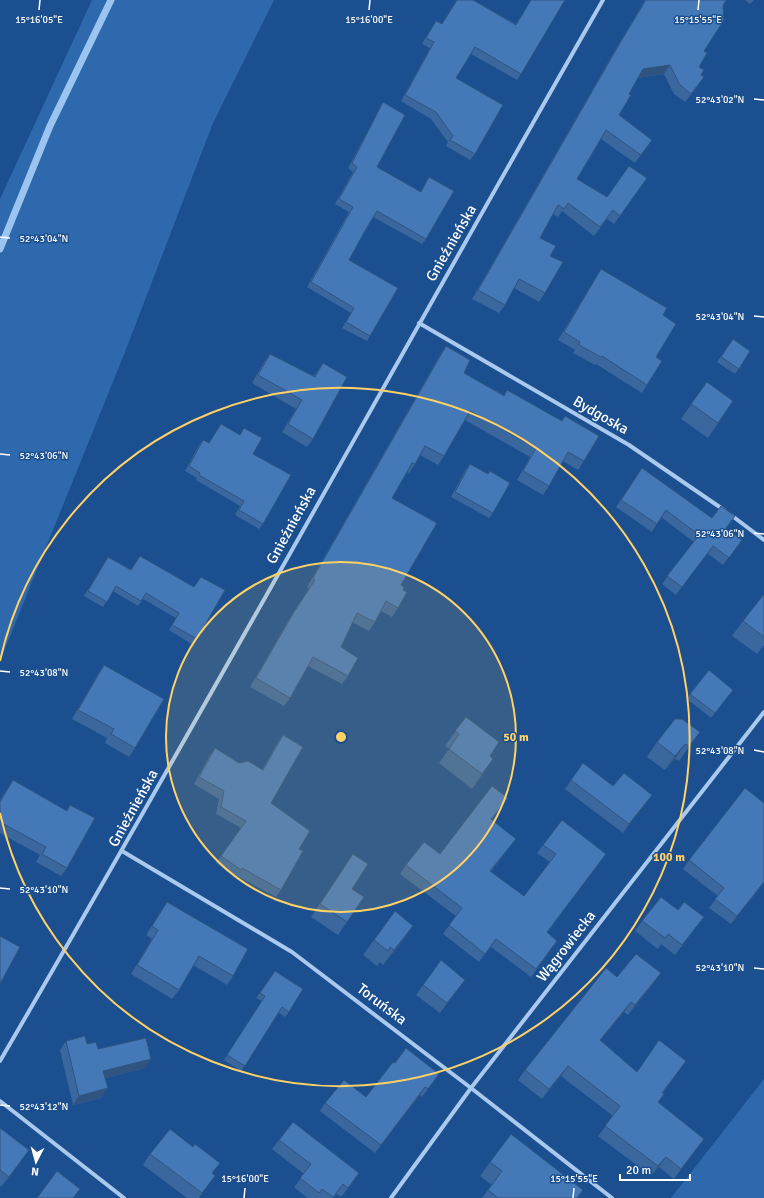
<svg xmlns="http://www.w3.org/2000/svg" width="764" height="1198" viewBox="0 0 764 1198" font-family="Signika,sans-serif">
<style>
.green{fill:#2e69ad}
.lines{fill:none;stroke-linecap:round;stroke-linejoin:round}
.stream{stroke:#9cc4f0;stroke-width:7}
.minor{stroke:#a9c9ee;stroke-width:4}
.wall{fill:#3a679d}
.shaded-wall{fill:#305480}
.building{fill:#4478b7;stroke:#305480}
.ticks{fill:none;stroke:#fff;stroke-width:1.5}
.ring{fill:none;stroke:#ffd166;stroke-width:2}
.labels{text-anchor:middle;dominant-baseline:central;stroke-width:3;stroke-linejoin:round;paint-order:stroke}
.street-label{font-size:15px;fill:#fff;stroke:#1b4f8f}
.ticks-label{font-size:10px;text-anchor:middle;fill:#fff;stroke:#1b4f8f;stroke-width:3;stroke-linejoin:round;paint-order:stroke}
.centre{fill:#ffd166;stroke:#1b4f8f;stroke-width:2}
.ring-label{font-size:12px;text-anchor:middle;font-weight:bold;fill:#ffd166;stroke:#1b4f8f;stroke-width:3;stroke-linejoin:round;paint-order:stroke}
</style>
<rect width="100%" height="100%" fill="#1b4f8f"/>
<!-- green -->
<g class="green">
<polygon points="92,0 274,0 213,123 125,352 0,661 0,199"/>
<polygon points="764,1079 764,1198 671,1198"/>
</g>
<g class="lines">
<!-- stream -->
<polyline class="stream" points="0,249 50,126 111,0"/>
<!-- minor -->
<g class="minor">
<polyline points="419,323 629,445 724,510"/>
<polyline points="731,515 764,540"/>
<polyline points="122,851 292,952 471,1088 612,1198"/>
<path d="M0,1061C205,710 401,353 603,0"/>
<polyline points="0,1101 124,1198"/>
<polyline points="391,1198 471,1088 764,712"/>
</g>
</g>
<!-- wall -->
<g class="wall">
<polygon points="457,0 473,0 516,24 531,0 565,0 521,74 517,80 471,54 456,78 475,154 470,160 446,146 448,142 431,119 401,101 430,48 422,44 432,27 436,21 442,24"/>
<polygon points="645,0 726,0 723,6 704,51 699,67 701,75 698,86 685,102 674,94 664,74 638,78 629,94 619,115 652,140 635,163 601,139 577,179 607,197 647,178 614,224 607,219 594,236 562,211 558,217 553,214 540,238 550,256 545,293 539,302 514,288 505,305 499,313 472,299 614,52"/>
<polygon points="745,0 754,0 750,4"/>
<polygon points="383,102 377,167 420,192 429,177 426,239 422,244 373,217 349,260 370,336 367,341 342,328 351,313 307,287 349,212 335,204 353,172 348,168 380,108"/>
<polygon points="601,269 663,315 656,357 647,385 642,393 596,364 595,365 573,353 575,350 558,340 596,277"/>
<polygon points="733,339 750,351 735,374 717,362"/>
<polygon points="446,346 464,373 504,395 507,390 561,421 565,416 584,461 578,470 563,461 549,486 543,495 517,480 530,457 465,420 444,456 438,465 420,455 415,464 409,473 407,472 392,498 401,585 403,590 398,608 392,617 381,611 375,622 369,631 352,622 341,647 348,676 342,684 308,666 290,698 284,706 250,687 288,621 309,588 307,587 440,355"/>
<polygon points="270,354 314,376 323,363 313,439 307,447 282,432 296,409 252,383 264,362"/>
<polygon points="707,382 733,401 708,438 681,419"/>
<polygon points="221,424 240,435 244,428 253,454 263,524 259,529 235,515 240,506 196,480 197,478 185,471 199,445 203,440 209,443"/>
<polygon points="470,464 493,513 489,518 451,497 466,469"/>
<polygon points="642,468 726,528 742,540 723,565 707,553 676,595 662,584 694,542 661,517 652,532 616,507"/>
<polygon points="140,556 194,587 201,577 197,639 193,645 169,630 176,618 143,599 138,606 113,591 103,607 84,596 108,557 131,570"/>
<polygon points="764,594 764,645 757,654 732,636 743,621"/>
<polygon points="104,665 135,748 129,757 105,743 107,738 72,719 98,674"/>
<polygon points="733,690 711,718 687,699 690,694"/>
<polygon points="466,717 490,756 483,774 472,789 439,763 449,749 445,746"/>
<polygon points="700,732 679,761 675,759 665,770 647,757 657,742"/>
<polygon points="283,735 271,803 299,849 281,890 276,897 237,876 236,878 216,863 241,828 216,814 219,799 194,784 210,755 215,748 239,763 262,770 278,742"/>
<polygon points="583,763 613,786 652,795 623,833 565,789"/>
<polygon points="13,780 66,811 70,805 67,868 61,876 36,862 40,855 0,833 0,800"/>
<polygon points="502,806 491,820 510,847 491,872 524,896 550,862 537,853 543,845 600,862 547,933 557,941 531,977 491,947 479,962 443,934 456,916 400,874 406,865 440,854"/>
<polygon points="353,854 352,889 347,922 338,935 311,917"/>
<polygon points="689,860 764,883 731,924 709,908 718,896 683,869"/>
<polygon points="167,902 233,976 227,985 193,965 179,990 172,999 131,974 152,939 146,935"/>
<polygon points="704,917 675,955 661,944 658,949 635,931 642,921"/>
<polygon points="374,940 403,941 383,965 380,962 377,966 363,955"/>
<polygon points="275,971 289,1012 285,1017 278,1012 241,1071 224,1060 262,1001 256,998"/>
<polygon points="617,977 654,983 628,1015 624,1012 600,1041 637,1072 686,1061 663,1093 664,1094 658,1103 704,1139 674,1179 659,1167 651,1176 598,1136 613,1116 561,1076 542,1099 518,1080 525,1070"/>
<polygon points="465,980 440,1013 416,995 423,985"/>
<polygon points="66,1041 87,1044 98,1049 151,1059 145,1068 105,1078 108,1088 101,1098 73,1105 60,1050"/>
<polygon points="395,1063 439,1074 422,1097 420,1095 375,1153 320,1111 325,1103 366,1097"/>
<polygon points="0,1128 22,1160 1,1187 0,1186"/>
<polygon points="279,1140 353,1183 341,1197 337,1194 333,1198 307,1198 294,1187 304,1174 272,1149"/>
<polygon points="150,1154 212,1173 215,1176 199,1198 187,1198 143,1165"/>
<polygon points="490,1162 583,1190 578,1198 482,1198 492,1185 480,1176"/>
</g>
<!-- shaded-wall -->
<g class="shaded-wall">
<polygon points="670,65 664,74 637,78 643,69"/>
<polygon points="652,140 646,149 635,163 641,155"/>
<polygon points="700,732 689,747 679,761 689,746"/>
<polygon points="685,744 675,759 665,770 675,756"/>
<polygon points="493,759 483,774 472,789 482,774"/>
<polygon points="652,795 646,804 623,833 629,824"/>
<polygon points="516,839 510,847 485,879 490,871"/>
<polygon points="764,882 764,883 731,924 737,916"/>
<polygon points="413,926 403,941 383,965 394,950"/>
<polygon points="496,939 491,947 479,962 485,954"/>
<polygon points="661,973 654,983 628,1015 635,1005"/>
<polygon points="465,980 458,990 440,1013 447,1003"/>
<polygon points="631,1002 624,1012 593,1050 600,1040"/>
<polygon points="151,1059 145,1068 97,1080 103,1071"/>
<polygon points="686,1061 679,1071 655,1103 662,1093"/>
<polygon points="568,1066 561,1076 542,1099 549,1089"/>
<polygon points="425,1087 420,1095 375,1153 381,1145"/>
<polygon points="108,1088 101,1098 73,1105 79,1096"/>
<polygon points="704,1139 697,1149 674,1179 681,1169"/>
<polygon points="666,1157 659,1167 651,1176 658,1166"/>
<polygon points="359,1173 353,1183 341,1197 348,1188"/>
<polygon points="215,1176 208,1186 199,1198 202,1193"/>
</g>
<!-- building -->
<g class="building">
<polygon points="457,0 473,0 516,25 531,0 565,0 521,74 475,47 456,78 503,105 475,154 450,140 453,136 436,112 405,95 434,42 426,38 436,21 442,24"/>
<polygon points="646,0 726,0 723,6 724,20 704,51 707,53 699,67 704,70 701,75 704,77 691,94 680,85 670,65 643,69 629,94 631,95 619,115 652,140 641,155 606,130 577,179 607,197 629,166 647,178 620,216 613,210 600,227 568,203 564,209 558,205 540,238 556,246 550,256 563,262 545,293 519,279 505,305 478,290 620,43"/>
<polygon points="383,102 405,115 377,167 421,192 429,177 454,191 426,239 377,211 366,229 349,260 398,288 370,336 346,322 354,308 311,282 353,207 339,199 357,167 352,163"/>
<polygon points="601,269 667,308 663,315 676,324 656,357 662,361 647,385 602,356 601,357 579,345 580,342 564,332"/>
<polygon points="733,339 750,351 739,369 721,357"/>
<polygon points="446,346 470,360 464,373 504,396 507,390 562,421 565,416 599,436 584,461 568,452 549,486 523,471 536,448 470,411 444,456 425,446 415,464 412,463 392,498 437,523 401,585 404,587 403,590 407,592 398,608 386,601 375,622 357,613 341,647 358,658 348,676 313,657 290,698 256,678 294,612 315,580 313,578"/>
<polygon points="270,354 315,377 323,363 347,377 313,439 288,424 302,400 258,375"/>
<polygon points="707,382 733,401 718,423 691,404"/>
<polygon points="221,424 240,435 244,428 262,438 253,454 291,475 263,524 239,510 244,501 199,475 200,473 189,466 203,440 209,443"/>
<polygon points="470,464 488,474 490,471 510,483 493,513 455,492"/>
<polygon points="642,468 712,518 721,506 735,516 726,528 742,540 729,558 713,546 682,587 667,576 699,535 666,510 657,524 621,500"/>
<polygon points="140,556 194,587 201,577 225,590 197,639 172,625 179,613 146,593 141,601 116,586 107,602 88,591 108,557 131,570"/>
<polygon points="764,594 764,637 743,621"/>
<polygon points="104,665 164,699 135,748 111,734 114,729 78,710"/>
<polygon points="709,670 733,690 715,713 690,694"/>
<polygon points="466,717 499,742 490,756 493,759 482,774 449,749 459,734 455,731"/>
<polygon points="675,719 682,719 700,732 689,746 685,744 675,756 657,742"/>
<polygon points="283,735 303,747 271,803 310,831 299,849 303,851 281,890 242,868 241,870 221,856 246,821 221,807 224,791 199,777 215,748 239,763 248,761 263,770"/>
<polygon points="583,763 613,786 624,773 652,795 629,824 571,780"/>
<polygon points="13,780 67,811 70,805 95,818 67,868 42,854 46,847 0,822 0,802"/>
<polygon points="492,786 508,798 491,819 516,839 490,871 524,896 556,854 543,845 562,820 606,854 547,932 557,941 536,969 496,939 485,954 449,925 462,908 406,865 424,842 440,854"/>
<polygon points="745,788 764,803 764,882 737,916 715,899 724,888 689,860"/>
<polygon points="353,854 368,864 352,889 364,897 347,922 320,904"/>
<polygon points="661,897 678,910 684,902 704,917 682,945 668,934 665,938 642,921"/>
<polygon points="167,902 248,949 233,976 199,956 179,990 137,965 158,930 152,926"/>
<polygon points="395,911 413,926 394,950 390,947 388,951 374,940"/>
<polygon points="0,936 20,947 0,984"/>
<polygon points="636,954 661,973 635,1005 631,1002 600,1040 637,1072 659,1040 686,1061 662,1093 664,1094 658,1102 704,1139 681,1169 666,1157 658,1166 605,1126 620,1106 568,1066 549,1089 525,1070 606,968 617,977"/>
<polygon points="441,960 465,980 447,1003 423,985"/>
<polygon points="275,971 303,989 289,1012 282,1007 245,1066 227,1055 265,996 260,993"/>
<polygon points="85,1036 87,1044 96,1042 98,1049 146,1038 151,1059 103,1071 108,1088 79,1096 66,1041"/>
<polygon points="406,1048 439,1074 428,1089 425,1087 381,1145 325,1103 344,1080 366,1097 393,1062 395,1063"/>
<polygon points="293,1122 359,1173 348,1188 343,1184 333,1197 322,1189 319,1193 300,1178 311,1164 279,1140"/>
<polygon points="0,1128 29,1150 9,1177 0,1170"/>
<polygon points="170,1129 193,1147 195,1144 220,1163 212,1173 215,1176 202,1193 150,1154"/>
<polygon points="511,1134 583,1190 577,1198 498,1198 488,1190 502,1171 490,1162"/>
<polygon points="57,1171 80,1189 73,1198 37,1198"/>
</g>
<!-- ticks -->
<path class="ticks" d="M39,10L40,0M369,10L370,0M698,10L699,0M754,99L764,100M0,237L10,238M754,316L764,317M0,454L10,455M754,533L764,534M0,671L10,672M754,750L764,752M0,888L10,889M754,968L764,969M0,1105L10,1106M244,1198L245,1188M573,1198L574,1188"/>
<!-- distance rings -->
<circle cx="341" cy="737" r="175" fill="#ffd166" fill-opacity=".12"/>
<g class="ring">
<circle cx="341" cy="737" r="175"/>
<path d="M0 661A349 349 0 1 1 0 813"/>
</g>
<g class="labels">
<!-- street labels -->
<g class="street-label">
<text transform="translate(451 243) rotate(-60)">Gnieźnieńska</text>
<text transform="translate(601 415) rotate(30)">Bydgoska</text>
<text transform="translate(291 525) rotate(-61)">Gnieźnieńska</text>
<text transform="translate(133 808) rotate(-61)">Gnieźnieńska</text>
<text transform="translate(566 946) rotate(-52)">Wągrowiecka</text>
<text transform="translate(382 1004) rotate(37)">Toruńska</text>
</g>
</g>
<g class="ticks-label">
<text x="39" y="23">15°16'05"E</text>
<text x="369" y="23">15°16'00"E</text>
<text x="698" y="23">15°15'55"E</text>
<text x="720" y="103">52°43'02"N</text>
<text x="44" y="242">52°43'04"N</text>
<text x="720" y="320">52°43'04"N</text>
<text x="44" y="459">52°43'06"N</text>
<text x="720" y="537">52°43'06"N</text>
<text x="44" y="676">52°43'08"N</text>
<text x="720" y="754">52°43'08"N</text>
<text x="44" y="893">52°43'10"N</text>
<text x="720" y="971">52°43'10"N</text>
<text x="44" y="1110">52°43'12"N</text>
<text x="245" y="1182">15°16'00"E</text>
<text x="574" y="1182">15°15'55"E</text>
</g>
<circle cx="341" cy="737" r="6" class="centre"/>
<g class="ring-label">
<text x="516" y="741">50 m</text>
<text x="669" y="861">100 m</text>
</g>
<!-- north arrow -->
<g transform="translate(36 1162) rotate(186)" stroke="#1b4f8f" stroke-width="3" paint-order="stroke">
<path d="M0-3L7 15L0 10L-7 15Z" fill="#ffffff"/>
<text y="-6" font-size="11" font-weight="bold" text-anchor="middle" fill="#ffffff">N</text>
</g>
<!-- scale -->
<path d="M620 1174v6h70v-6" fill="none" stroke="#ffffff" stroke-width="2"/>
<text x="626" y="1174" font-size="12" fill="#ffffff" stroke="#1b4f8f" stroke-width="3" paint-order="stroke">20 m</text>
</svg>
